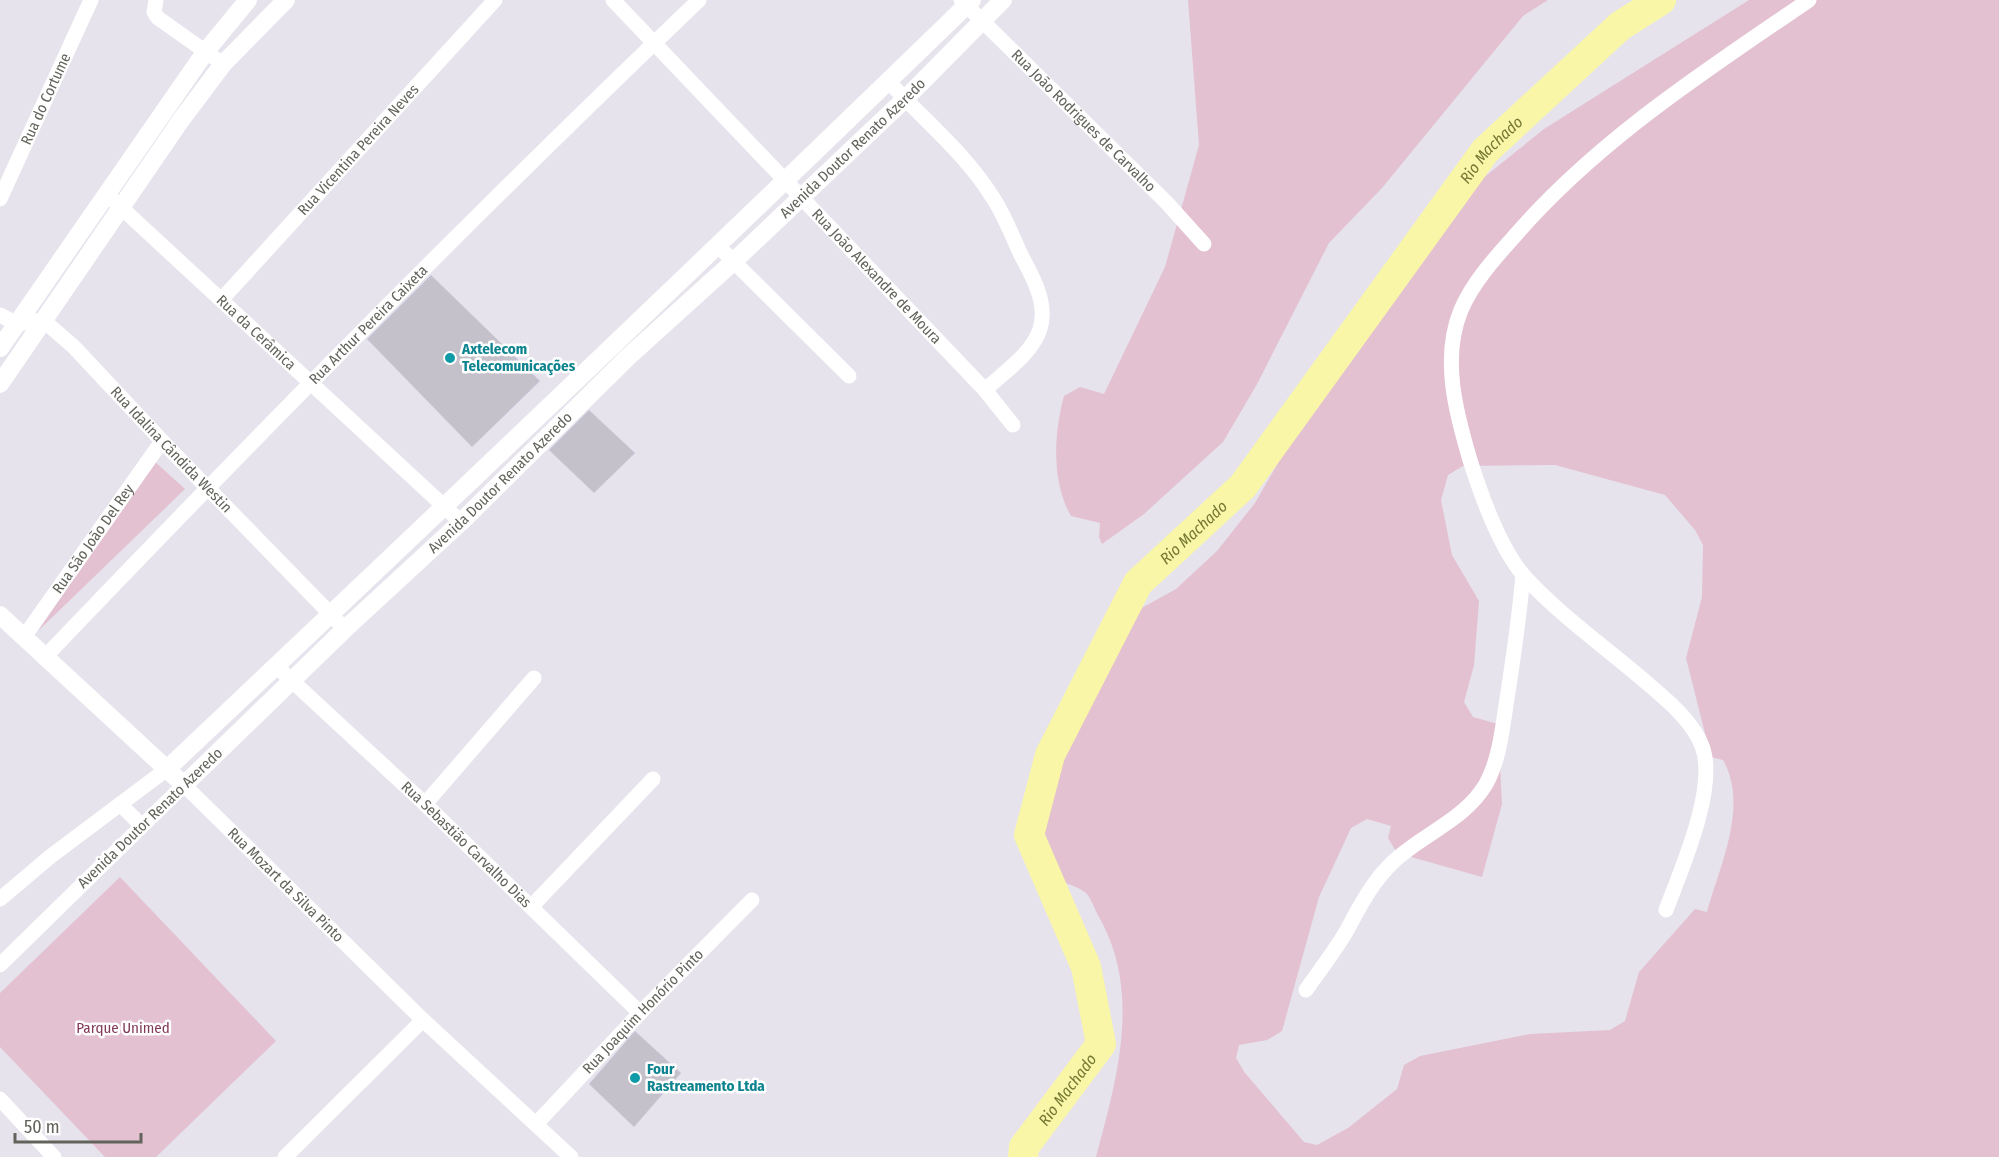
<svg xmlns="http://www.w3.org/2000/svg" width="1999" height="1157" viewBox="0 0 1999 1157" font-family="'Fira Sans Condensed',sans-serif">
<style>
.green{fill:#e3c1d1;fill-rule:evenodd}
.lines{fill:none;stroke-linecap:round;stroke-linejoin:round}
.river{stroke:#f9f6a7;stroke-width:30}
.building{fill:#c4c1cb;stroke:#c5c2d1;stroke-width:1.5}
.minor{stroke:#fff;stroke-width:15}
.tertiary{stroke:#fff;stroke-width:18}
.culture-dot{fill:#0f9aa8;stroke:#fff;stroke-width:2}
.labels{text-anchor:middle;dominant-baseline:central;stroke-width:5;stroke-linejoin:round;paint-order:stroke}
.street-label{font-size:15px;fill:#62635b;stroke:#fff}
.culture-label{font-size:15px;font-weight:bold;fill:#0d838f;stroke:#fff;text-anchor:start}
.park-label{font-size:15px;fill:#833a59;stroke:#fff}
.water-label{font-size:16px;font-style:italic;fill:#757734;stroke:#fff}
</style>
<rect width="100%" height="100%" fill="#e6e3ed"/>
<!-- green -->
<g class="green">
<path d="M1188,0H1548L1523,16L1382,188L1329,243L1256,386L1223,442L1144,514L1102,544L1099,537L1100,523L1071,516C1051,481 1054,433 1064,396L1080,387L1104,394L1165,267L1199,145Z"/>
<path d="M1749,0H1999V1157H1096C1117,1079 1142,992 1099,917C1095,910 1091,898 1086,893C1077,885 1046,877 1035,873L1027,853L1063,723L1106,665L1118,621L1176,589L1217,551L1255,503L1379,288L1441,212L1544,129ZM1555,465L1665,495L1695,530L1703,545L1702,597L1686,658L1711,757L1723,760C1749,806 1720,865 1707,912L1695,909L1639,972L1625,1021L1610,1030L1530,1034L1420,1056L1404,1065L1397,1089L1348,1128L1317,1145L1304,1142L1245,1073L1236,1058L1239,1045L1267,1040L1282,1031L1319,897L1351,828L1367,819L1391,826L1388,838L1397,853L1482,877L1502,804L1498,724L1473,717L1464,702L1474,665L1479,601L1452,555L1441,500L1448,475L1463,466Z"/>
<polygon points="153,460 185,489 38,631"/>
<polygon points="120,877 276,1041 156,1157 105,1157 0,1047 0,993"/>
</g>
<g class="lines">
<!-- river -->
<path class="river" id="s1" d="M1023,1157L1024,1147L1101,1044L1086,967L1029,835L1050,755L1138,583L1243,486L1485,151L1620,26L1661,0"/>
</g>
<!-- building -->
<g class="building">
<polygon points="431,276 539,381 472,446 368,339"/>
<polygon points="589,411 634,453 594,492 550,450"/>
<polygon points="635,1032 680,1073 634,1126 590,1084"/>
</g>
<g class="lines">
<!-- minor -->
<g class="minor">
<polyline points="156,0 154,12 158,18 223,64"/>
<path id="s2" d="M613,0L985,390L1013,425"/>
<path id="s3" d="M961,0L1167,203L1204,244"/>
<path d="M889,82C924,120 966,154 993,198C1005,216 1012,236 1021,255C1033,277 1048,304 1040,329C1032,354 1004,372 985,390"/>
<path id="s4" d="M0,199L91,0"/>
<path id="s5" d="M113,200L461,522"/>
<polyline points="717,245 849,376"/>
<path id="s6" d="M222,299L495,0"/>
<path id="s7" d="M0,315L17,324L43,320L74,347L162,441L345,629"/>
<path id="s8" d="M24,637L162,441"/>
<path id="s9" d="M44,658C258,434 475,214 699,0"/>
<path id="s10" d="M276,666L425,804L640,1013"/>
<polyline points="120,804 141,825"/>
<polyline points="425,804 534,678"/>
<polyline points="0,899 51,856 167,769"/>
<polyline points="531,907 653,779"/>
<path d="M1666,910C1681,870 1718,787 1702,746C1692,719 1662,696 1640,677C1601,644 1559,614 1525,577C1500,549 1481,495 1470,460C1456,413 1441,358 1461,310C1472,284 1493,260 1512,239C1596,141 1704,72 1809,0"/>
<path id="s11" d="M0,965L184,785L423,1020L571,1157"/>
<path d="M1306,990C1320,970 1335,951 1347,930C1360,906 1372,882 1393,862C1422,834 1464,821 1486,784C1499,760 1502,732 1506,705C1513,661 1519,619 1523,575"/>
<polyline points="0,1099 54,1157"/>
<path id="s12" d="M537,1123L640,1013L752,900"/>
<polyline points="285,1157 423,1020"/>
</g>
<!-- tertiary -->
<g class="tertiary">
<polyline points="0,348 206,51 248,0"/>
<polyline points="0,384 181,120 223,64 286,0"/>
<path id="s13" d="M0,615L184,785L345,629L461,522L628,357L733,262L905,99L1003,0"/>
<path d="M167,769C437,514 706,258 972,0"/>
</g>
</g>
<!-- markers -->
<g class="culture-dot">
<circle cx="450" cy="358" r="6"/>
<circle cx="635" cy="1078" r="6"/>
</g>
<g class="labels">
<!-- street labels -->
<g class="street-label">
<text stroke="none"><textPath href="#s4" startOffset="110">Rua do Cortume</textPath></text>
<text stroke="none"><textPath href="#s3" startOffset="172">Rua João Rodrigues de Carvalho</textPath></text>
<text stroke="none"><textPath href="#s13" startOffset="1174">Avenida Doutor Renato Azeredo</textPath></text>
<text stroke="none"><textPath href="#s6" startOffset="202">Rua Vicentina Pereira Neves</textPath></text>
<text stroke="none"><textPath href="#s2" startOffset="382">Rua João Alexandre de Moura</textPath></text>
<text stroke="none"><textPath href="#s9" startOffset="465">Rua Arthur Pereira Caixeta</textPath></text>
<text stroke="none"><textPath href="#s5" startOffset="195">Rua da Cerâmica</textPath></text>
<text stroke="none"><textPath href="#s7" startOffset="228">Rua Idalina Cândida Westin</textPath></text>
<text stroke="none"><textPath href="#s13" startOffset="688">Avenida Doutor Renato Azeredo</textPath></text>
<text stroke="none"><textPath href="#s8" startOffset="120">Rua São João Del Rey</textPath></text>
<text transform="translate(150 818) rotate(-44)">Avenida Doutor Renato Azeredo</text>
<text stroke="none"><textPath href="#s10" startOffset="261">Rua Sebastião Carvalho Dias</textPath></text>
<text stroke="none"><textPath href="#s11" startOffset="400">Rua Mozart da Silva Pinto</textPath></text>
<text stroke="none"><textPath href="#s12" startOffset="154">Rua Joaquim Honório Pinto</textPath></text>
</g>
<!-- culture labels -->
<g class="culture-label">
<text x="462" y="349">Axtelecom<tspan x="462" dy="17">Telecomunicações</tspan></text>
<text x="647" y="1069">Four<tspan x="647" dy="17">Rastreamento Ltda</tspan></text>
</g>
<!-- park labels -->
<g class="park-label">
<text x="123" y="1028">Parque Unimed</text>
</g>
<!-- water labels -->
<g class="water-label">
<text stroke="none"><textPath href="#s1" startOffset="1198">Rio Machado</textPath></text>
<text stroke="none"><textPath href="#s1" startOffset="712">Rio Machado</textPath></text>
<text stroke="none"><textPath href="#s1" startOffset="82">Rio Machado</textPath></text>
</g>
</g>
<!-- scale -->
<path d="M15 1133v9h126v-9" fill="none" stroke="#62635b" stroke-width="3"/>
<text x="24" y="1133" font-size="18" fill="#62635b" stroke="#ffffff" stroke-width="4.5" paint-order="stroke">50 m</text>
</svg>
